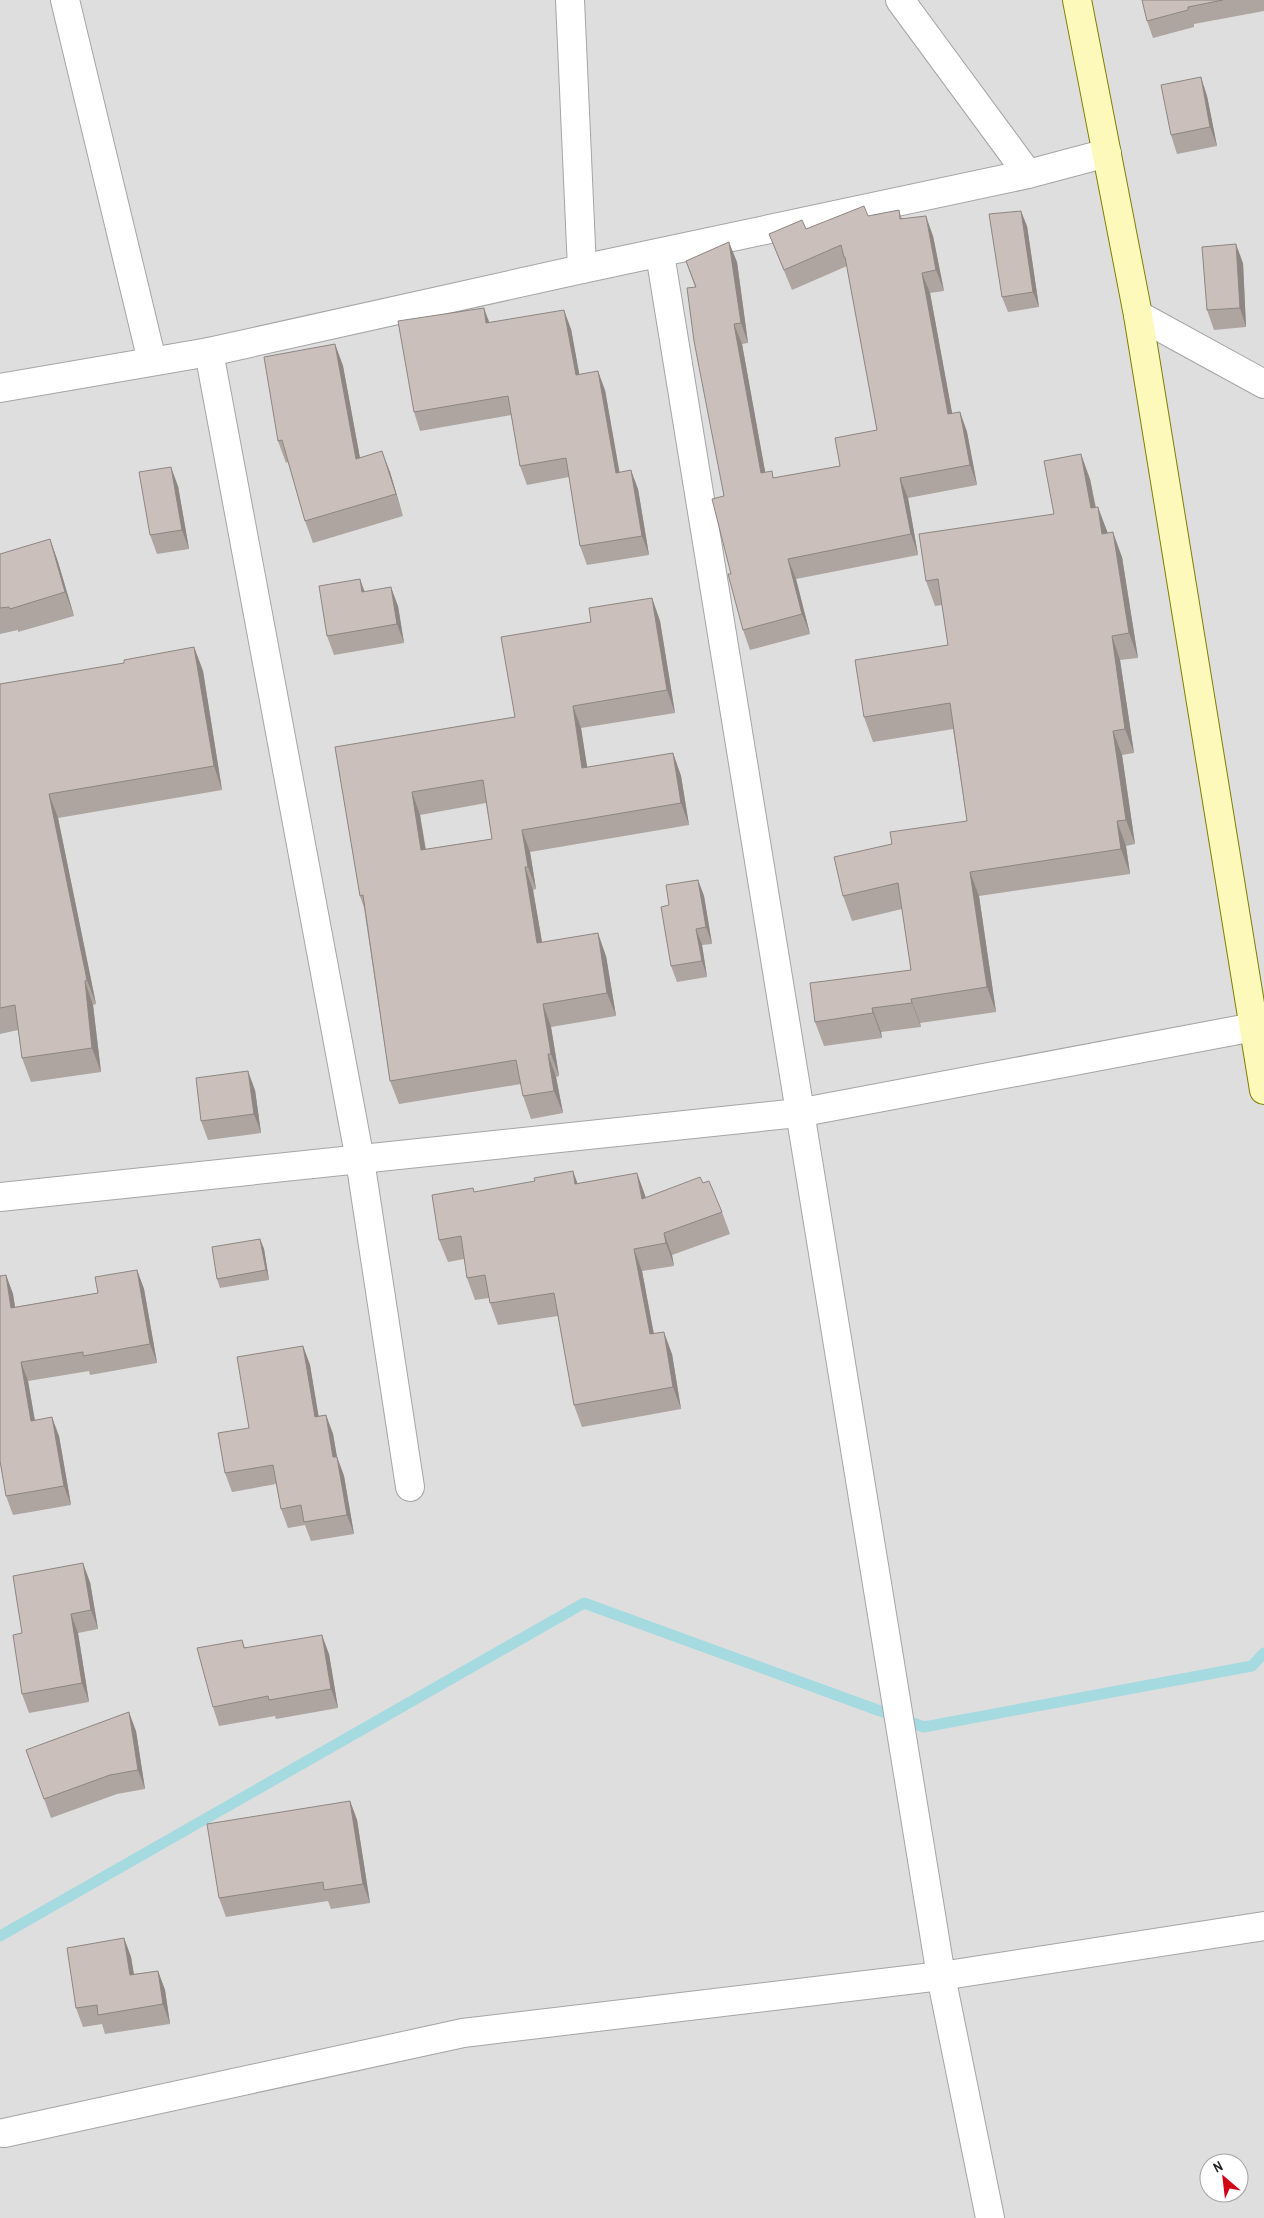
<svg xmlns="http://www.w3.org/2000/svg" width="1264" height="2218" viewBox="0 0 1264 2218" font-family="'Archivo Narrow',sans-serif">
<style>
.residential{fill:#dfdede;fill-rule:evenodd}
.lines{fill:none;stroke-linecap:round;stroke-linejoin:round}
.stream{stroke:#a6dae1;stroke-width:11}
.street-casing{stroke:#a5a5a5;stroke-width:30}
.secondary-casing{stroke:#7f7f00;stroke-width:30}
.street{stroke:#fff;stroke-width:28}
.secondary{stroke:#fcf9ba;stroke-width:28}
.wall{fill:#aea4a0;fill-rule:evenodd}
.shaded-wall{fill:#8d8682}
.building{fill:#cabfba;stroke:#8d8682;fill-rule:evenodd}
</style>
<rect width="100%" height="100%" fill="#f1ede7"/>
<!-- residential -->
<path class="residential" d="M0,0H1264V2218H0ZM1209,2163H1239V2193H1209Z"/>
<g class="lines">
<!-- stream -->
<polyline class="stream" points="0,1936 584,1603 924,1727 1252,1666 1264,1653"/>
<defs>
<g id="street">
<polyline points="65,0 152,361"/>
<polyline points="570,0 582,269"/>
<polyline points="900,0 1028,174"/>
<polyline points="660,254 941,1976 990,2218"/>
<polyline points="1138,315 1264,384"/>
<polyline points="209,352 360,1160 410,1487"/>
<polyline points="0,388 209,352 582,269 1028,174 1107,153"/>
<polyline points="0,1197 798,1113 1254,1027"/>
<polyline points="4,2133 463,2033 941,1976 1264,1926"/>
</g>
<polyline id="secondary" points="1077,0 1138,315 1264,1090"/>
</defs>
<!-- street casing -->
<use href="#street" class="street-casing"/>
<!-- secondary casing -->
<use href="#secondary" class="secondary-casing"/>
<!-- street -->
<use href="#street" class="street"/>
<!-- secondary -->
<use href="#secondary" class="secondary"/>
</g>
<!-- wall -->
<g class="wall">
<polygon points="1142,0 1264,0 1264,11 1194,24 1194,27 1153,38 1147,21"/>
<polygon points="1207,96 1217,146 1177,154 1171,135"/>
<polygon points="899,210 902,219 933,236 944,291 930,293 952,414 960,412 967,432 977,485 908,498 918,555 796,579 810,634 750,650 743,630 731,574 724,496 695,287 686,261 737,262 748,343 742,344 765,472 775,478 840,466 877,430 847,266 792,290 777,254 769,234 806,229"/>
<polygon points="1027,226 1039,307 1008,312 1002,297"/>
<polygon points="1243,263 1246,327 1214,330 1207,310"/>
<polygon points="489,323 571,329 579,374 605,390 619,472 638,489 649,555 587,565 580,546 569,477 527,485 520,466 511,415 420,431 414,412"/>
<polygon points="335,344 343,366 360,458 390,472 403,516 313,543 305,521 288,462 286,463 278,441"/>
<polygon points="1090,479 1096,507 1108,533 1122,557 1138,658 1120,660 1134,753 1122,755 1135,844 1126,846 1130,874 979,896 996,1012 920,1023 921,1027 881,1032 882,1038 824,1046 815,1022 911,970 902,909 852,921 843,896 892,844 967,821 953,729 873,742 864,717 948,645 942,605 935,606 926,581 1054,514"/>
<polygon points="178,486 189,549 157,554 150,535"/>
<polygon points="50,539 58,562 74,616 18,632 18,630 0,634 0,554"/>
<polygon points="364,591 398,606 404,643 334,655 327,636"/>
<path d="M652,598L660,621L675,713L581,728L587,768L673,753L681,776L689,825L530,852L536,889L533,890L542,942L606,956L616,1016L551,1027L559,1076L556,1077L563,1113L531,1119L523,1096L521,1084L399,1104L390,1081L364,908L360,896L335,747L515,717L591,622ZM486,803L492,839L426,849L420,815Z"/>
<polygon points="194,647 203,671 222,790 58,818 96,1004 93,1005 101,1072 31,1082 22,1058 18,1030 0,1034 0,684 124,663"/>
<polygon points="698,880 704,896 712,944 702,945 707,977 677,982 671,966 669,905"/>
<polygon points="255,1090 261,1133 208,1140 201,1121"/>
<polygon points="703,1183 722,1212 730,1234 672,1255 674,1266 642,1271 654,1334 672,1354 681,1409 582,1427 574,1405 558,1316 498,1325 490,1303 489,1298 475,1300 467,1278 464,1259 448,1262 439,1240 578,1184 645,1195 646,1198"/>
<polygon points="260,1239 264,1249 269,1280 220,1288 217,1279"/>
<polygon points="137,1270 144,1289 157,1363 90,1375 89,1371 28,1381 35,1420 59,1436 71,1505 13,1515 6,1496 6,1275 13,1294 15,1307 98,1293"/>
<polygon points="303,1346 310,1365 318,1416 326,1415 333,1434 337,1457 344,1476 354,1534 311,1541 305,1525 288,1528 281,1509 276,1484 232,1492 225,1473 249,1428"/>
<polygon points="90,1582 98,1629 78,1633 89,1702 29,1713 22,1694 22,1633"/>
<polygon points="242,1640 245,1648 329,1654 338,1708 276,1719 275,1716 219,1726 213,1707"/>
<polygon points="136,1731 145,1789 117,1794 51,1818 26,1750"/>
<polygon points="350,1801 357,1820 370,1903 331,1909 328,1901 226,1917 219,1898"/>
<polygon points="124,1938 131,1957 134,1974 158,1971 165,1990 170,2024 105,2034 102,2024 83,2027 76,2008"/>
</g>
<!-- shaded-wall -->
<g class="shaded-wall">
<polygon points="1201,77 1207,96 1217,146 1210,127"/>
<polygon points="1021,211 1027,226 1039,307 1033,292"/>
<polygon points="926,216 933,236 944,291 936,270"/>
<polygon points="729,242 737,262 748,343 741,323"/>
<polygon points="1236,244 1243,263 1246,327 1240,308"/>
<polygon points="922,273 930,293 956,434 948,414"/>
<polygon points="484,308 491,327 486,323"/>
<polygon points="564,310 571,329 583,394 576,375"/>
<polygon points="734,324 742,344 769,493 761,473"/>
<polygon points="335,344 343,366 364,480 356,459"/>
<polygon points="598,371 605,390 623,492 616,473"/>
<polygon points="960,412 967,432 977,485 970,465"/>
<polygon points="382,451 390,472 403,516 396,494"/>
<polygon points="1081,454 1090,479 1100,533 1091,508"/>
<polygon points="171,467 178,486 189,549 182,530"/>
<polygon points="631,470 638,489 649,555 642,536"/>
<polygon points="900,478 908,498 918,555 911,534"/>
<polygon points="1098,507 1107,531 1111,558 1102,534"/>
<polygon points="1113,532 1122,557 1138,658 1129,633"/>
<polygon points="50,539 58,562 74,616 65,592"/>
<polygon points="788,559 796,579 810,634 802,614"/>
<polygon points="360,579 367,598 362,592"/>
<polygon points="391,587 398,606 404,643 397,624"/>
<polygon points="652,598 660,621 675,713 667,690"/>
<polygon points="1112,636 1120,660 1134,753 1125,729"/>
<polygon points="194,647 203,671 222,790 214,766"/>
<polygon points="573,706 581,728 591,791 582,768"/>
<polygon points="1113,731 1122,755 1135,844 1126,820"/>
<polygon points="673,753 681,776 689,825 681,803"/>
<polygon points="412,792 420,815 429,873 421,850"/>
<polygon points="49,794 58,818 96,1004 87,980"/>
<polygon points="1117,821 1126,846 1130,874 1121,849"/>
<polygon points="522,830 530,852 536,889 528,867"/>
<polygon points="525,867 533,890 546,965 537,943"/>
<polygon points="970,872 979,896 996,1012 987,987"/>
<polygon points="698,880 704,896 712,944 706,927"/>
<polygon points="696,929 702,945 707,977 702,961"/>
<polygon points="598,933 606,956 616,1016 607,993"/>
<polygon points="85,981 93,1005 101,1072 92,1048"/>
<polygon points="911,999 920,1023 921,1027 912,1003"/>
<polygon points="543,1004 551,1027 559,1076 551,1054"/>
<polygon points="872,1008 881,1032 882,1038 873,1013"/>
<polygon points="548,1054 556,1077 563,1113 554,1091"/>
<polygon points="248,1071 255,1090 261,1133 254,1114"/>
<polygon points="573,1171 581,1193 575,1184"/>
<polygon points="637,1173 645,1195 650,1221 642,1199"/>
<polygon points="664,1233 672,1255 674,1266 666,1243"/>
<polygon points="260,1239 264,1249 269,1280 266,1270"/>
<polygon points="634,1249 642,1271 658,1357 650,1334"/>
<polygon points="137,1270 144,1289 157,1363 150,1344"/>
<polygon points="6,1275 13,1294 18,1327 11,1308"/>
<polygon points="664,1332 672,1354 681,1409 673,1387"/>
<polygon points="303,1346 310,1365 322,1436 315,1417"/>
<polygon points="21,1362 28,1381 38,1440 31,1421"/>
<polygon points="326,1415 333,1434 337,1457 344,1476 354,1534 347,1515 333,1457"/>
<polygon points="52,1417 59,1436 71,1505 64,1486"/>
<polygon points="83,1563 90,1582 98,1629 91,1610"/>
<polygon points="71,1614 78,1633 89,1702 82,1683"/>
<polygon points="322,1635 329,1654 338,1708 331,1689"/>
<polygon points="129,1712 136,1731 145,1789 138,1770"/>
<polygon points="350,1801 357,1820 370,1903 363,1884"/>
<polygon points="124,1938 131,1957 137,1994 130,1975"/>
<polygon points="158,1971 165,1990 170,2024 163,2004"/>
</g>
<!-- building -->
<g class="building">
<polygon points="1142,0 1223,0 1188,7 1188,10 1147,21"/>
<polygon points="1201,77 1210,127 1171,135 1161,85"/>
<polygon points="864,206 868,216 899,210 900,219 926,216 936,270 922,273 948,414 960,412 970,465 900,478 911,534 788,559 802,614 743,630 728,574 731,574 712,499 724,496 694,341 687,288 696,287 686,261 729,242 741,323 734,324 761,473 772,471 773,478 840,466 835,438 877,430 845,257 844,257 841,245 784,270 769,234 802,220 806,229"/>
<polygon points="1021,211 1033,292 1002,297 989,214"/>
<polygon points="1236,244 1240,308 1207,310 1202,247"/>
<polygon points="484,308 486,323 564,310 576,375 598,371 616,473 631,470 642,536 580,546 566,458 520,466 508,396 414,412 398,321"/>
<polygon points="335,344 356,459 382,451 396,494 305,521 282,440 278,441 264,357"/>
<polygon points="1081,454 1091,508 1098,507 1102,534 1113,532 1129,633 1112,636 1125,729 1113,731 1126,820 1117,821 1121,849 970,872 987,987 911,999 912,1003 872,1008 873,1013 815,1022 810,983 911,970 898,883 843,896 834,857 892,844 890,832 967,821 950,703 864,717 855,660 948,645 938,579 926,581 919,534 1054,514 1044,461"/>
<polygon points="171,467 182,530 150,535 139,472"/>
<polygon points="50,539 65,592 10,609 9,607 0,608 0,554"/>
<polygon points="360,579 362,592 391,587 397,624 327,636 319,586"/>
<path d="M652,598L667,690L573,706L582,768L673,753L681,803L522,830L528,867H525L537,943L598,933L607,993L543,1004L551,1054H548L554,1091L523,1096L516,1060L390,1081L363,895L360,896L335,747L515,717L501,637L591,622L589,608ZM483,780L492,839L421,850L412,792Z"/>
<polygon points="194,647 214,766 49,794 87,980 85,981 92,1048 22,1058 15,1005 0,1008 0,684 124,663 124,660"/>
<polygon points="698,880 706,927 696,929 702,961 671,966 661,907 669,905 666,885"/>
<polygon points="248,1071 254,1114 201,1121 196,1078"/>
<polygon points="573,1171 575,1184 637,1173 642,1199 700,1177 703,1183 709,1181 722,1212 664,1233 666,1243 634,1249 650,1334 664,1332 673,1387 574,1405 554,1293 490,1303 485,1275 467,1278 461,1236 439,1240 432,1195 473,1188 474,1192 535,1181 534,1178"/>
<polygon points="260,1239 266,1270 217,1279 212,1247"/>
<polygon points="137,1270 150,1344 83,1356 83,1352 21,1362 31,1421 52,1417 64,1486 6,1496 0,1461 0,1276 6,1275 11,1308 98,1293 95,1277"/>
<polygon points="303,1346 315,1417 326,1415 333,1457 337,1457 347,1515 304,1522 301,1505 281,1509 273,1465 225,1473 218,1433 249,1428 237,1357"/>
<polygon points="83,1563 91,1610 71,1614 82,1683 22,1694 13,1635 22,1633 13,1576"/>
<polygon points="322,1635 331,1689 269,1700 268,1696 213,1707 197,1648 242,1640 244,1648"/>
<polygon points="129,1712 138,1770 110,1775 44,1799 26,1750"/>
<polygon points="350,1801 363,1884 324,1890 323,1882 219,1898 207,1824"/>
<polygon points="124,1938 130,1975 158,1971 163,2004 98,2015 97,2005 76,2008 67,1948"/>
</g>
<!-- north arrow -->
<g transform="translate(1224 2178) rotate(332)"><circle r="24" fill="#ffffff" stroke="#a6a6a6"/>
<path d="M0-4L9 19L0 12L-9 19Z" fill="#d10017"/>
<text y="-8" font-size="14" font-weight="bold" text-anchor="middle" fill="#212121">N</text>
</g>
</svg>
